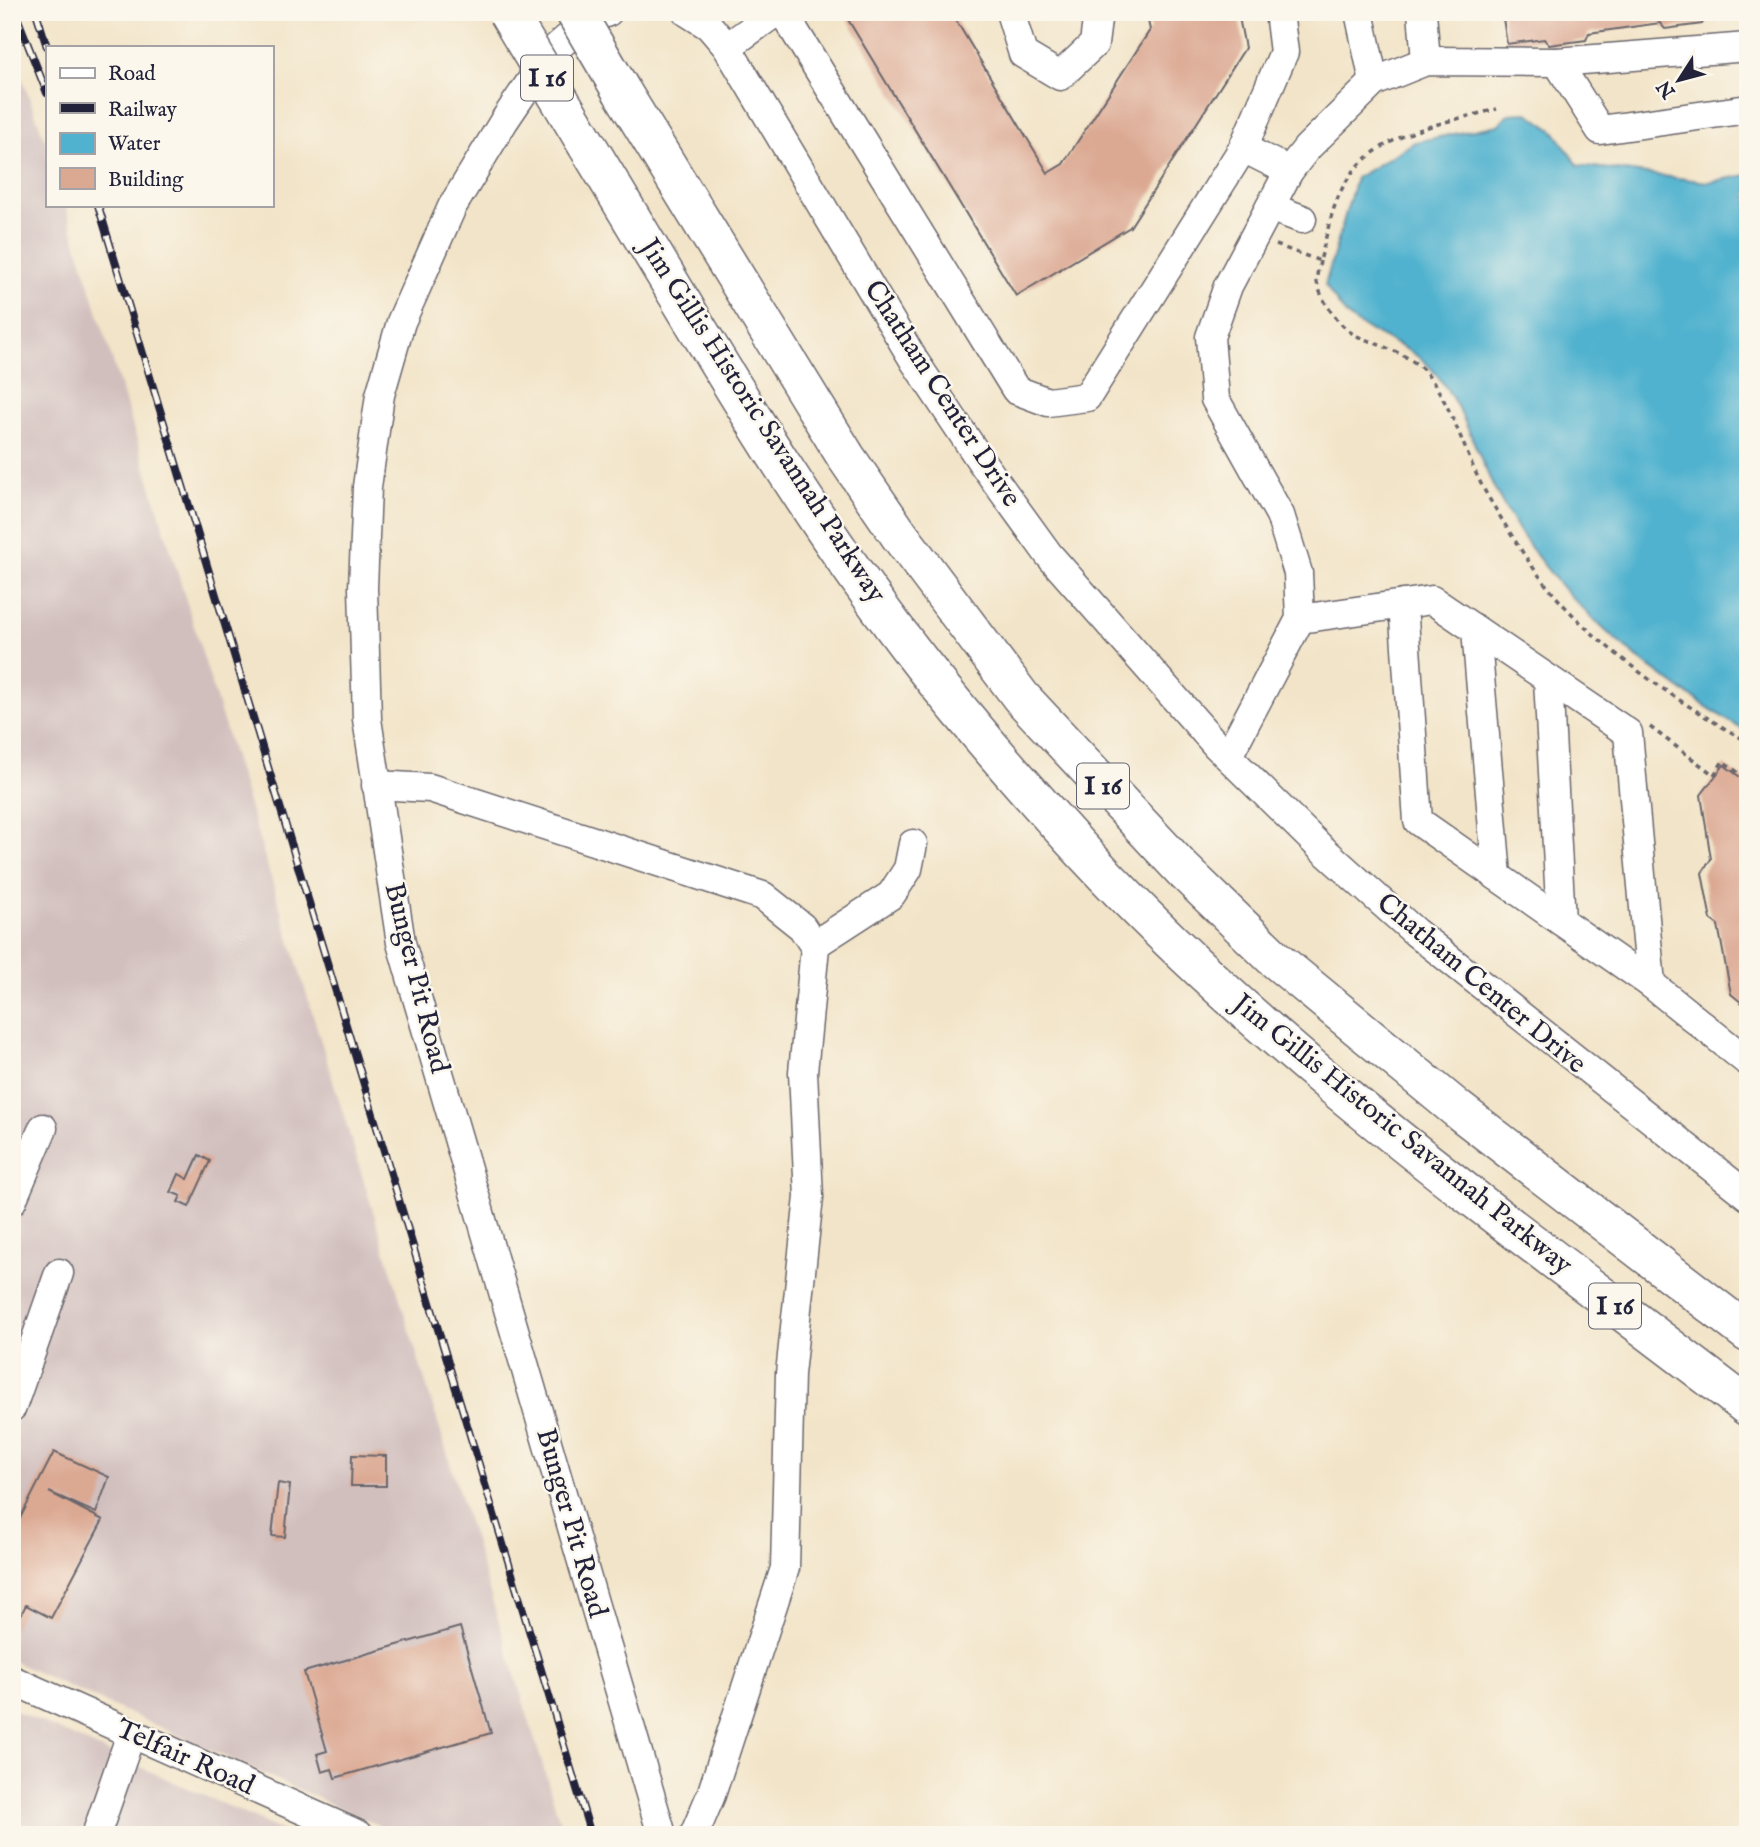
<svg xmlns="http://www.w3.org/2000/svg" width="1760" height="1847" viewBox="0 0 1760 1847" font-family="'IM FELL English',serif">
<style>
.industrial{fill:#d1bfbe}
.water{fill:#51b2cf;stroke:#3a6a85;stroke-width:2}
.building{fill:#dba892}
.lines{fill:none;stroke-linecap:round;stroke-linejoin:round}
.minor-casing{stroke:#6b666c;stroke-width:31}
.highway-casing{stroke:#6b666c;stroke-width:41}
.path{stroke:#6b666c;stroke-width:3.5;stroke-dasharray:5 5;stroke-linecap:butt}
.minor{stroke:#fff;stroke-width:28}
.highway{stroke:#fff;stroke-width:38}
.rail-casing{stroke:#22223b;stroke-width:8}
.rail{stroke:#fbf7ec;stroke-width:5;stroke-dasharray:16;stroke-linecap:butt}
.highway-bridge-casing{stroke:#6b666c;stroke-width:41;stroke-linecap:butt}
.highway-bridge{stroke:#fff;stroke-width:38}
.labels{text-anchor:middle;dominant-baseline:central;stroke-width:5;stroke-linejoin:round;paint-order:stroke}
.shield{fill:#fbf7ec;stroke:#636270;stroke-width:2}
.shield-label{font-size:26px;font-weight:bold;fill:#22223b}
.street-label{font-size:28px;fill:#22223b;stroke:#fbf7ec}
</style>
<rect width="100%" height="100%" fill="#fbf7ec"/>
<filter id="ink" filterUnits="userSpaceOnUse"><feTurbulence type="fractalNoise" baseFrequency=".0143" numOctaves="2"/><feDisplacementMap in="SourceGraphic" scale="14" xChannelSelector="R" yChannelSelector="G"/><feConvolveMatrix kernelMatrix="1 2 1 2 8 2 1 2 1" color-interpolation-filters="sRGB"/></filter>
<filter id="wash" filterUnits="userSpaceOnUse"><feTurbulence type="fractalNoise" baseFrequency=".00686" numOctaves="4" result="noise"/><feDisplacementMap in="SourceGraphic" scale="28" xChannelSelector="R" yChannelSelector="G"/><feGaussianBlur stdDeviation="1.57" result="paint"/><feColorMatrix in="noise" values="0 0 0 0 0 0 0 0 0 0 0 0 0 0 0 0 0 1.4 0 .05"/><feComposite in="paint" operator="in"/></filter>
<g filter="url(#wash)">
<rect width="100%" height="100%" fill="#f2e4c8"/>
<!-- industrial -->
<g class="industrial">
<polygon points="12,51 47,146 47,205 65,205 564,1835 400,1835 12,1661"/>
<polygon points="12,1709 291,1835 12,1835"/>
</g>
<!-- water -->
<path class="water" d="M1528,113L1554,131L1578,165L1708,182L1748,175V733C1644,669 1557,605 1498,495C1476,454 1465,409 1435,373C1415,347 1382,340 1355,322C1343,315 1334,297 1325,285L1356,178L1415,142L1498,125L1509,114Z"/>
<g id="blocks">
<!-- building -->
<g class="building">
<polygon points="856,12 951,12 1048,173 1063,164 1150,30 1146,12 1238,12 1245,48 1130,227 1016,296 847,18"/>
<polygon points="1502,12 1729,12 1729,14 1706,17 1702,24 1665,29 1660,23 1589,33 1586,40 1549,45 1544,39 1507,44"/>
<polygon points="1724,765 1748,783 1748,1008 1731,994 1718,925 1711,920 1702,873 1711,859 1701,795"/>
<polygon points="199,1155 210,1161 189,1207 178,1202 181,1196 171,1192 179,1174 188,1179"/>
<polygon points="54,1452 109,1477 96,1513 49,1492 103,1520 51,1618 26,1605 12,1631 12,1534"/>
<polygon points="352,1455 386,1456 386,1486 351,1486"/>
<polygon points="278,1483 290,1485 285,1537 272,1536"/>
<polygon points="460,1627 491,1733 335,1778 332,1769 322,1772 317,1754 327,1751 304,1672"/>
</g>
</g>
</g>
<g filter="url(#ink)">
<use href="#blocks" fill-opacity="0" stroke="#6b666c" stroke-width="2"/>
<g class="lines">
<defs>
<g id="minor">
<polyline points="608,12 590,19 550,53 504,121 452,207 401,322 380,395 367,487 363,588 367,719 401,943 662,1835"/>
<polyline points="687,12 709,26 727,47 915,362 981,461 1049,555 1217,746 1320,847 1415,932 1748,1196"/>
<polyline points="783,12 1016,390 1048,402 1087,397 1243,148 1289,171"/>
<polyline points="1010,12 1023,54 1060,76 1094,44 1098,12"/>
<polyline points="1359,12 1374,82"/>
<polyline points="1422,12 1426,61"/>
<polyline points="727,47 776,12"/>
<polyline points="1557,62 1600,130 1748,109"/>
<polyline points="1243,148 1284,52 1279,12"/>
<polyline points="1270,207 1302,219"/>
<polyline points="1300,619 1432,600 1628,733 1651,984 1418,821 1403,604"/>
<polyline points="1476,630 1497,876"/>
<polyline points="1548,679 1561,921"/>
<polyline points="1228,756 1300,619 1298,573 1280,515 1215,399 1210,337 1228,286 1289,171 1307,148 1374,82 1426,61 1557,62 1748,47"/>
<polyline points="376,785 430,788 763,896 802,927 815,947 803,1072 809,1197 790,1374 785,1568 711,1795 694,1835"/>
<polyline points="814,945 891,895 908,869 913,844"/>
<polyline points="1651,984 1748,1062"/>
<polyline points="12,1201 43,1128"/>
<polyline points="12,1407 59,1273"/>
<polyline points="12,1680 359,1835"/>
<polyline points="96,1835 131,1734"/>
</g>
<g id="highway">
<polyline points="622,92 846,457 900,536 1021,697 1183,870 1275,959 1457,1109 1748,1333"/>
<path d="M587,145C694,320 795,502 922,664C974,730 1030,794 1087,856C1283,1067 1521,1232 1748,1407"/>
</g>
</defs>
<!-- minor casing -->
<use href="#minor" class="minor-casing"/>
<!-- highway casing -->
<use href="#highway" class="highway-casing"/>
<!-- path -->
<g class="path">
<path d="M1276,245L1320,261C1326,239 1330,214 1340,193C1367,134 1440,124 1497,109"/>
<path d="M1320,261C1319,267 1316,275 1317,282C1321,301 1340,328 1357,336C1380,346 1411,354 1427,374C1455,410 1464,454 1486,493C1505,525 1524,557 1547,586C1598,649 1678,702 1748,742"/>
<polyline points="1650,727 1714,775 1723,761 1748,780"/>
</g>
<!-- minor -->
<use href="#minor" class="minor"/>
<!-- highway -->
<use href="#highway" class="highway"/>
<defs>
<g id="rail">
<polyline points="15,12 47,93"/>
<polyline points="36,12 47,47"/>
<polyline points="98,205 591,1835"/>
</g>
</defs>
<!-- rail casing -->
<use href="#rail" class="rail-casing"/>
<!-- rail -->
<use href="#rail" class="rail"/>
<defs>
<g id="highway-bridge">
<polyline points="507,12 587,145"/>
<polyline points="575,12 622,92"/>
</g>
</defs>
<!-- highway-bridge casing -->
<use href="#highway-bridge" class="highway-bridge-casing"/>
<!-- highway-bridge -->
<use href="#highway-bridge" class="highway-bridge"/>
</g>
</g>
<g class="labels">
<!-- shield labels -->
<g class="shield">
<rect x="521" y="55.5" width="52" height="45" rx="5"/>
<rect x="1077" y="763.5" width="52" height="45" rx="5"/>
<rect x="1589" y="1283.5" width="52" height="45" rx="5"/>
</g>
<g class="shield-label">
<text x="547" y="78">I 16</text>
<text x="1103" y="786">I 16</text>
<text x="1615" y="1306">I 16</text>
</g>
<!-- street labels -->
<g class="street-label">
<text transform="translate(942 394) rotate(57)">Chatham Center Drive</text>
<text transform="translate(762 421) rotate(57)">Jim Gillis Historic Savannah Parkway</text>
<text transform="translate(416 978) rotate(76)">Bunger Pit Road</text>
<text transform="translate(1481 984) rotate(40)">Chatham Center Drive</text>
<text transform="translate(1402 1135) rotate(39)">Jim Gillis Historic Savannah Parkway</text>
<text transform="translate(571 1523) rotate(74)">Bunger Pit Road</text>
<text transform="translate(185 1758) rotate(24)">Telfair Road</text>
</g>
</g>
<!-- margin -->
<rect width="1760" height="1847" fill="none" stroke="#fbf7ec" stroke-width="42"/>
<!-- legend -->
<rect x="46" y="46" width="228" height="161" fill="#fbf7ec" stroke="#a4a2a5" stroke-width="2"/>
<rect x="60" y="68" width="35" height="10" fill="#ffffff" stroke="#a4a2a5" stroke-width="2"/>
<text x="108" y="80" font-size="21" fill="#22223b">Road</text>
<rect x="60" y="103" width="35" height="10" fill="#22223b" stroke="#a4a2a5" stroke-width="2"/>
<text x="108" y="116" font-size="21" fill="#22223b">Railway</text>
<rect x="60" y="133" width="35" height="21" fill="#51b2cf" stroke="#a4a2a5" stroke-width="2"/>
<text x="108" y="150" font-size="21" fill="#22223b">Water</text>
<rect x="60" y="168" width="35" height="21" fill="#dba892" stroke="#a4a2a5" stroke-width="2"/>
<text x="108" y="186" font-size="21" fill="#22223b">Building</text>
<!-- north arrow -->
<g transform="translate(1679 80) rotate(234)" stroke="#fbf7ec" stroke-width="5" paint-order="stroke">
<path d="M0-5L12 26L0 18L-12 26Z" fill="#22223b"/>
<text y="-10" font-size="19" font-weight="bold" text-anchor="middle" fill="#22223b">N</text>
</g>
</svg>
